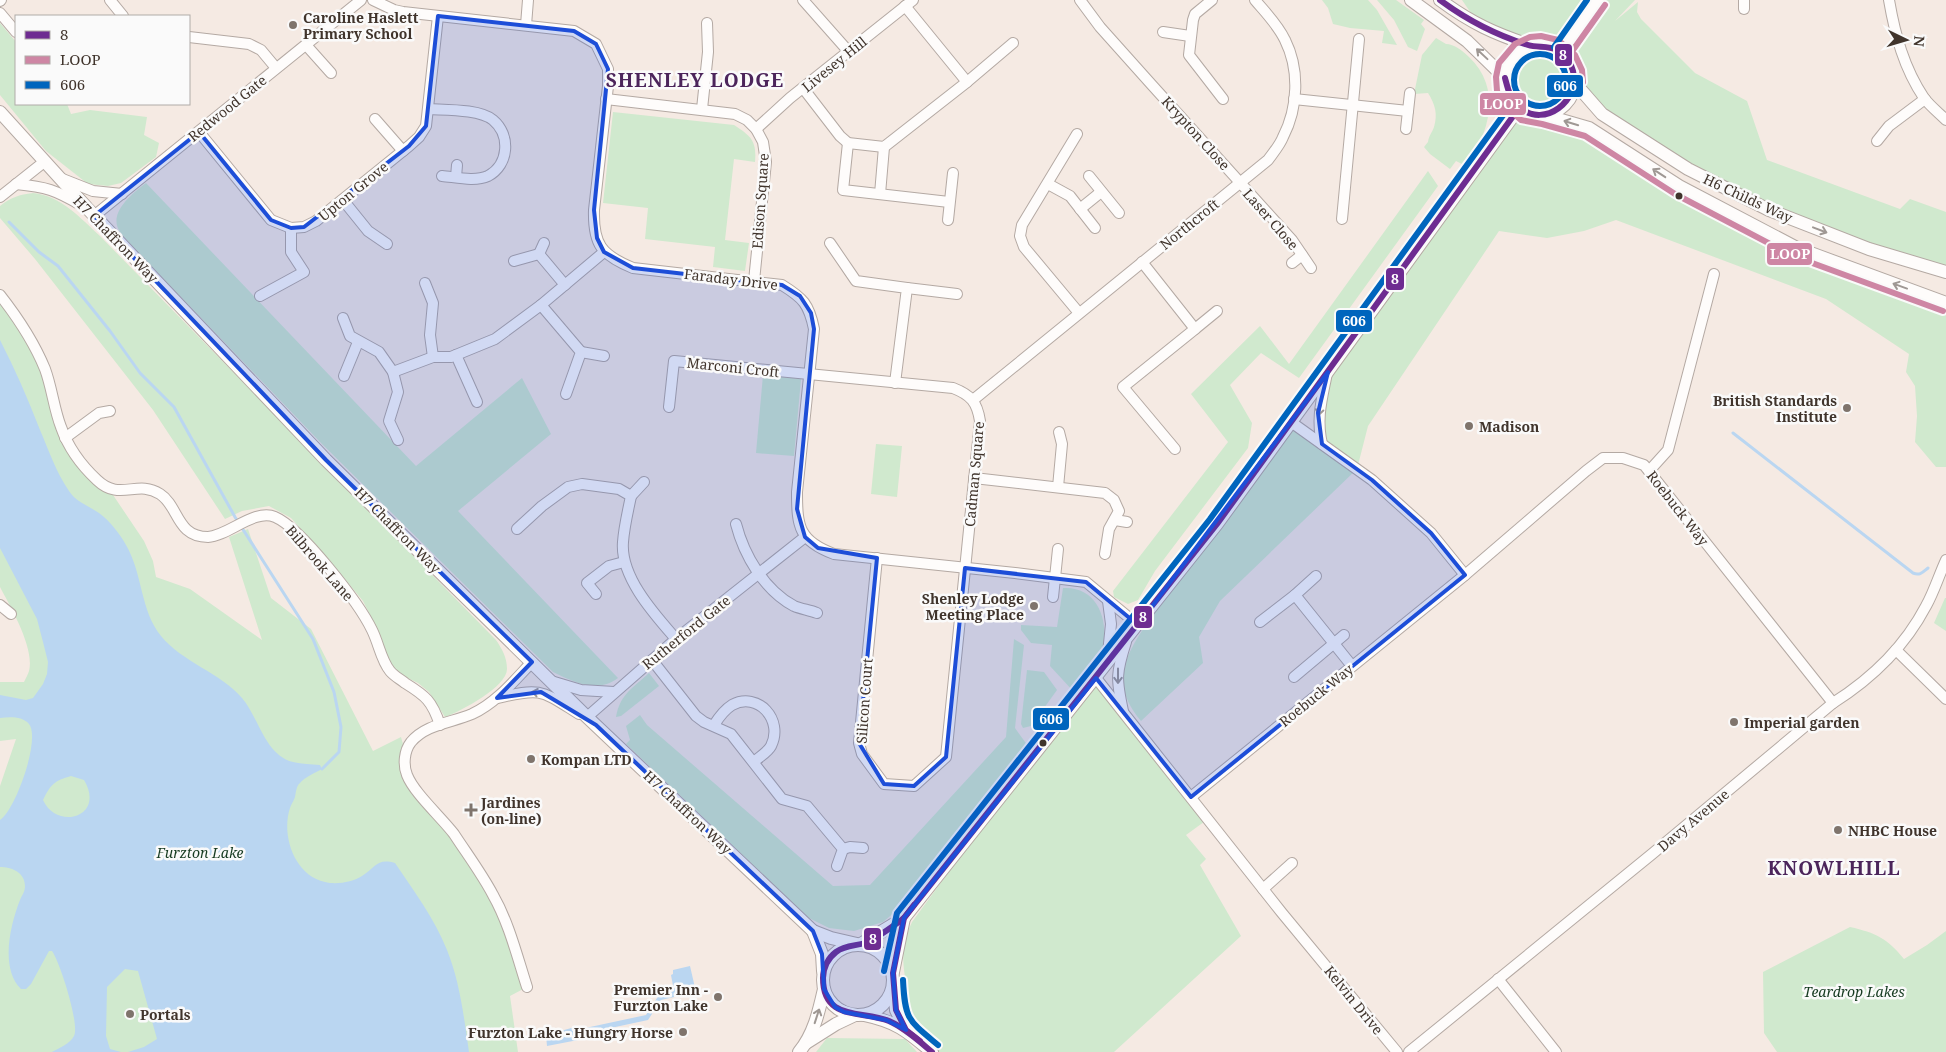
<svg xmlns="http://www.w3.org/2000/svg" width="1946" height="1052" viewBox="0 0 1946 1052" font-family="'Noto Serif',serif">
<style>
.green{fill:#d0e9ce}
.water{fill:#bad6f1;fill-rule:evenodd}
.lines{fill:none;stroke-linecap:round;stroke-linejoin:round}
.stream{stroke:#bad6f1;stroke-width:3}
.minor-casing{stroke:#b4a9a3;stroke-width:12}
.tertiary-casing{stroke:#b4a9a3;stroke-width:14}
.minor{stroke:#fefcfb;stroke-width:10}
.tertiary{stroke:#fefcfb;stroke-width:12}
.bus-1-casing{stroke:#fafafa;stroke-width:10}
.bus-2-casing{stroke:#fafafa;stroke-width:10}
.bus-3-casing{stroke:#fafafa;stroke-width:10}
.bus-1{stroke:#6e2c91;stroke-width:6}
.bus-2{stroke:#ce86a4;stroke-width:6}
.bus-3{stroke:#0065bd;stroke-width:6}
.oneway{stroke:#9f9894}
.marked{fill:#1d4ed8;fill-opacity:0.2;stroke:#1d4ed8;stroke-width:4;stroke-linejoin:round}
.poi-dot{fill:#7f746c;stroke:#fafafa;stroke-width:2}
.bus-dot{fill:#40342c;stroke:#fafafa;stroke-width:2}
.labels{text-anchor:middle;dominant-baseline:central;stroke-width:5;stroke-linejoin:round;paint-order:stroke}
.poi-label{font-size:14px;font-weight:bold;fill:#40342c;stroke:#fafafa;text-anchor:start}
.street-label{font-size:14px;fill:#40342c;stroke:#fafafa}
.park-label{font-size:14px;font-style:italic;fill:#163b21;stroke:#fafafa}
.district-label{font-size:19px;font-weight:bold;letter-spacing:1px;fill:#4c255b;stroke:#fafafa}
.line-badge{stroke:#fafafa;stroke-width:2}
.badge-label{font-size:14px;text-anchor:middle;font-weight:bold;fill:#fff}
</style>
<rect width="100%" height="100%" fill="#f5eae3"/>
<!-- green -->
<g class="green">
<polygon points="1322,0 1368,0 1377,10 1397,45 1382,43 1384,31 1350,28 1333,24 1328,8"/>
<polygon points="1377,0 1396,0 1424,20 1421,24 1425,29 1417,51 1408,47 1394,20"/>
<path d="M1462,0H1635L1615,21L1638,2L1637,12L1641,19L1695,73L1747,101L1767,160L1900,209L1910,199L1946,212V272L1769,210L1651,146L1645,134L1638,137L1574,82C1572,58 1556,44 1532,46L1473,16Z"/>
<polygon points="0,23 16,42 16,104 67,104 71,114 90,110 147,117 144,135 159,143 156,157 121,183 108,186 88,184 46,151 0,95"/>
<path d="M1436,38L1446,44C1454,44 1463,51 1469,57C1502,88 1490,133 1466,166L1456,161L1450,169L1430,154L1424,147L1428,142C1429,135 1432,133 1434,127C1438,114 1435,104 1428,93L1414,94L1422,55Z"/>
<circle cx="1536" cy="82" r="26"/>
<path d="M1519,108L1533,114L1544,115L1589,128L1738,218L1946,301V467H1936L1915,442L1917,416L1915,386L1906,372L1909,354L1826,299L1616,220L1584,231L1547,238L1499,231L1368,426L1357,469L1220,601L1199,637L1203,663L1141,721C1129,707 1119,688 1124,668C1133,634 1166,601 1186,573C1222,523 1256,472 1291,422L1321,443L1328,372Z"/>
<path d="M613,112L734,125C751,136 757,141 755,162L734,159L725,240L749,243L745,271L713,267L715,247L645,239L648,208L603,203Z"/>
<polygon points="1428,171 1438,186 1299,378 1261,353 1230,385 1252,423 1248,448 1155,571 1138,600 1128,604 1114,597 1113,591 1228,442 1191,394 1260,326 1289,364"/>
<path d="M146,183L416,466L522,378L551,434L458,511L618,678C597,694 574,682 553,672L322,444L133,247C129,242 123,237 120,232C107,213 133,193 146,183Z"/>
<path d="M33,193C62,196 80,218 100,236L496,640C502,649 507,657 507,669C507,687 461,711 445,717L429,692L418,683L397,673L389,661L381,637L363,601L324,554L291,518L269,506L242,511L225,519L153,410L35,259L0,218V206C11,197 19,195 33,193Z"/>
<path d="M0,295L34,347L65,438L109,489L144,541L153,561L156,577L190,589L262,640L229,537L248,529L271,598L311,629L373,751L401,737L406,755L407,776L493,894L527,987L510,996L518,1052H0V786L16,739L0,741V682H24C26,678 28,674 29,671C35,648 10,606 0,587Z"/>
<polygon points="763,375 801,379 794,456 756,453"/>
<polygon points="876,444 902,446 897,497 871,494"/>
<path d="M1063,588C1093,586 1107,613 1104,640C1104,645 1104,651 1102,655C1094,668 1083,680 1074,692L1050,666L1052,645L1031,643L1021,630V625L1057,627Z"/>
<polygon points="1945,598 1946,598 1946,631 1934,623"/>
<polygon points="1014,639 1024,645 1015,728 1028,746 902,906 883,922 854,931 829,928 809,918 626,744 630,740 626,726 640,715 647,725 833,886 870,885 1006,737"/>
<polygon points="1027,670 1044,672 1057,690 1031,726 1023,728 1021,724"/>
<path d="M649,673L659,686L621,716L616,717C620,694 633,688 649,673Z"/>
<path d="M1096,678L1208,819L1186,835L1206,859L1200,865L1241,936L1114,1052H932L906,1030C907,1022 910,1011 909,1003C905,971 897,953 912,922L1039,749Z"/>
<path d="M1850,927C1876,933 1887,938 1904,959L1927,945L1946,931V1052H1777L1764,1033L1763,972Z"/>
<polygon points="827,1038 905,1039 917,1052 816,1052"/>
</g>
<!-- water -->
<g class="water">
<path d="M0,340C15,369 28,399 40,430C49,451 56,472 69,491C76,502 89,506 99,513C110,521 120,534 126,545C143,574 140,610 161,636C182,662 221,673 242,698C259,718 265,755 293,762C302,764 311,764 320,765L322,769C315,773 305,777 300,783C296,786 296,793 295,797C294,801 291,804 290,808C281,835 294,875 325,882C336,885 353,882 362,876C376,867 377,858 395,863C414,891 434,918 447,950C460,982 464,1018 469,1052H128L144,1047L157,1039L138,971L125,969L107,987L106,1036L110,1049L121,1052H52C59,1048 70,1044 74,1036C80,1025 60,962 52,951H49L31,984L26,989H21C0,969 10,925 20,900C22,895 25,892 25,886C25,872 11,867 0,867V820C15,811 41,739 29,724C22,716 10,717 0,718V695L26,700L33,698L43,684L47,674L48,662L43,642L37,619L0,548ZM71,776L84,780C106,817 57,831 43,800C51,784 54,781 71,776Z"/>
<polygon points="690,966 696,992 661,1000 648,1020 578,1035 578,1040 547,1046 546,1035 575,1027 576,1030 646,1015 659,995 674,991 671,975 673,974 673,970"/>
</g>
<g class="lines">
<!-- stream -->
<g class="stream">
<polyline points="9,222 39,252 58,266 110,331 140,373 174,407 235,517 313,639 334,692 341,727 339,752 322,769"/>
<path d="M1733,433L1913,573C1920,576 1923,572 1928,568"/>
</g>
<defs>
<g id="minor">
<polyline points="110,0 123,16"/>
<path d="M373,0L394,10L403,12L574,31L596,44L608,69V86L594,210C593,244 601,255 633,268L782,285C803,298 809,304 814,329L797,492C797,527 799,541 834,554L1015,573L1086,582L1138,625"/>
<polyline points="803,0 849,52"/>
<polyline points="1080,0 1100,27 1151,84 1292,240 1311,268"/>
<polyline points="1212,0 1195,14 1193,20 1189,55 1223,99"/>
<path d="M1889,0C1895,35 1904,68 1924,98C1930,106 1939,113 1946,120"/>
<polyline points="0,1 1,0"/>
<polyline points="1744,9 1744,0"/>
<polyline points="0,13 16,32"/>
<polyline points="526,25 528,0"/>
<polyline points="1163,32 1190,36"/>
<polyline points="189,37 249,44 261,50 276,68"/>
<polyline points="306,45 331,73"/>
<polyline points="967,82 1013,43"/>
<polyline points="803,88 840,136 848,143 884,147 967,82 905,6"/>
<polyline points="606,99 735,114 747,120 756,129 763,142 766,162 754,281"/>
<polyline points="1294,99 1408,111"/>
<path d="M429,109C446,110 480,109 493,120C511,135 509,165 488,176C475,182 455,177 442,176"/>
<polyline points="702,109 708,52 707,23"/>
<polyline points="375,119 403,151"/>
<polyline points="756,129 790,98 913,0"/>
<polyline points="1406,129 1410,93"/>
<polyline points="199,132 271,220 291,228 304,227 316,221 409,146 419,137 426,126 438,16"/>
<polyline points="1077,134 1022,225 1020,236 1024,247 1079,313"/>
<polyline points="1877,141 1889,126 1925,99"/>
<polyline points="848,143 843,190 949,202"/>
<polyline points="1089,176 1119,213"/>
<polyline points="456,177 457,165"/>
<polyline points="60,178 93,191 122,194"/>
<path d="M16,184C47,187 55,190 81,205"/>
<polyline points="1048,184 1070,196 1095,228"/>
<polyline points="880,194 884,147"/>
<polyline points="0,197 44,162"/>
<polyline points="343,200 368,231 387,244"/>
<polyline points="1080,209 1101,192"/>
<polyline points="94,216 361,0"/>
<polyline points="1342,219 1359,39"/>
<polyline points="948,220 953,173"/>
<polyline points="830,243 856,281 907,288 895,383"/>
<polyline points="539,254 544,243"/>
<polyline points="514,261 539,254 565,285"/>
<polyline points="1142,262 1195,329 1123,387 1175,449"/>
<polyline points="1292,263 1302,255"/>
<polyline points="425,283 433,303 430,335 433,357"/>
<polyline points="907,288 957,294"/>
<path d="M0,295C18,318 34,342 45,369C52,388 54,409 61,427C68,447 82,466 97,480C120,502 137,479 160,494C179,506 176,537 208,537C228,536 255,508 275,517C301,528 359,603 372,630C379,644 381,660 390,671C394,676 400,679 405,683C426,696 432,701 440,725"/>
<polyline points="260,296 304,272 291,252 291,228"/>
<polyline points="541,305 581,352 566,394"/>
<polyline points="343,318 350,336 379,352 393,372 433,357 451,357 495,339 541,305 604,252"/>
<polyline points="1195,329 1217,311"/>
<polyline points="581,352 604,356"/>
<polyline points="456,355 477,402"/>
<polyline points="393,372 398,392 389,421 398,440"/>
<polyline points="344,376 358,342"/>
<path d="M973,400L1268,160C1273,153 1280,145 1283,137C1298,108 1300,70 1285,40C1278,25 1266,13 1255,0"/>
<path d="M669,407L674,361L953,388C971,395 977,402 980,421L946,757L914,786L884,784L862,754L859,743L877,558"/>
<polyline points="1291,422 1372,480 1431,533 1465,575"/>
<polyline points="65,438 99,413 110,411"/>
<path d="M1322,444C1316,418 1322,399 1327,373"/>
<polyline points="1649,471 1668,450 1714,274"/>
<polyline points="974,478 1105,493 1114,500 1119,511 1109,529 1105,554"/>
<polyline points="1058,487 1062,444 1059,432"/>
<polyline points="631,496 644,482"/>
<polyline points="1115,520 1127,522"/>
<path d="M736,524C744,555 764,590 794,606C801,609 809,610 817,613"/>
<path d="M517,529L542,506L568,487L582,484L619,489L631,496C628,511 624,527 623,542C620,577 655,615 676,639"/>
<polyline points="1316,576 1295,595 1352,666"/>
<polyline points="596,594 587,583 609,566 624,562"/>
<polyline points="1053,597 1058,549"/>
<polyline points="0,605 11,614"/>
<polyline points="1260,622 1295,595"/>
<polyline points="1896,650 1946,699"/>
<polyline points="652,660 696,716 704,722 731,734 782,799 807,806 843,849 837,866"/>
<polyline points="1107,663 1111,624 1108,601"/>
<polyline points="1294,677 1344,635"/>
<polyline points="1096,678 1282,913 1397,1052"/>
<polyline points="551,681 581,690 614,692"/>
<path d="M498,698C542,687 542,691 579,714"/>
<path d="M1123,711C1116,679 1116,673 1126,642"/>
<polyline points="587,717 676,639 805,537"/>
<path d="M714,725C719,717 724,710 732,705C758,691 784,720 771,746C768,752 759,757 754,762"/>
<polyline points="1191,797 1465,575 1586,471 1603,458 1623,458 1644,465 1833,703"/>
<polyline points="843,849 850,847 863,848"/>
<polyline points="1263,889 1292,863"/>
<polyline points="1498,979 1556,1052"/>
<path d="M527,987C517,956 509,923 493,895C482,874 467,854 454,834C441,817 414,793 407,775C403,765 404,751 411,742C426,724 451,723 472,714C496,703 514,681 532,662"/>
<path d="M1409,1052L1652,854L1833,703C1871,679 1905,646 1926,606C1934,592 1939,575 1946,560"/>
</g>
<g id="tertiary">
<polyline points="1411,0 1467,41 1505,78"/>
<path d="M1440,0C1471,23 1495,34 1532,46"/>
<circle cx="1540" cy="80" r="35"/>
<polyline points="1561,52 1598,0"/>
<polyline points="1574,82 1602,114 1688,169 1769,210 1869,249 1946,272"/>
<polyline points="0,112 87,208 326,460 587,717 813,931 831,938 857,944"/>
<polyline points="1544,115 1589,128 1679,186 1797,248 1946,303"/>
<polyline points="813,931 822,954 823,971"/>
<polyline points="861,944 904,918 1217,524 1519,108"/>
<circle cx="858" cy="980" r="35"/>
<polyline points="893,972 904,918"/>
<polyline points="894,989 896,1010 906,1030"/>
<path d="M864,1015C897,1022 907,1031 932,1052"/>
<polyline points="806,1043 836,1024 855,1015"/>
<path d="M799,1052C814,1034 819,1011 824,989"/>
</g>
</defs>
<!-- minor casing -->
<use href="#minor" class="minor-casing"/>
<!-- tertiary casing -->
<use href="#tertiary" class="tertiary-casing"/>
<!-- minor -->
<use href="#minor" class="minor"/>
<!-- tertiary -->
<use href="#tertiary" class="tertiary"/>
<defs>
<g id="bus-1">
<path d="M1440,0C1467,20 1496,35 1528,45C1538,48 1548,45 1557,50C1565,55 1571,63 1573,71C1580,101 1545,128 1520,108C1510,100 1508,89 1505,78"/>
<polyline points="914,905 904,918 893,973 896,1010 906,1030 920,1041"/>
<path d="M932,1052C919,1041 905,1028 889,1021C861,1010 823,1021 823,978C823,968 828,958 836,952C845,945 856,946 865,943C879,937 892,927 904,918L1217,524L1519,108"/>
</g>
<g id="bus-2">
<polyline points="1568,57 1605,5"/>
<polyline points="1583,82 1582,70 1575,55 1558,40 1541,36 1530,37 1515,44 1499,63 1496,77 1497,91 1503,104 1521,120 1542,124 1585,136 1675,194 1793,256 1943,311"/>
</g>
<g id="bus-3">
<polyline points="1554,47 1587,0"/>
<circle cx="1540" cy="80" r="26"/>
<polyline points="884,971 897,913 1210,519 1512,103"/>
<path d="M903,980C905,1020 908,1020 938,1045"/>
</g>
</defs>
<!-- bus-1 casing -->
<use href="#bus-1" class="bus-1-casing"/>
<!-- bus-2 casing -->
<use href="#bus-2" class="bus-2-casing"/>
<!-- bus-3 casing -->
<use href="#bus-3" class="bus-3-casing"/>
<!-- bus-1 -->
<use href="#bus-1" class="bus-1"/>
<!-- bus-2 -->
<use href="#bus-2" class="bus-2"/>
<!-- bus-3 -->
<use href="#bus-3" class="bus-3"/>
</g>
<!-- one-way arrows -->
<defs><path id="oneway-shaft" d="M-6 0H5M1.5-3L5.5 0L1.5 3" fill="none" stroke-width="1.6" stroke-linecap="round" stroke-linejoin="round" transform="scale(1.25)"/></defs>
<g class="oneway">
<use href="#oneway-shaft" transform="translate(1482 54) rotate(-137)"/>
<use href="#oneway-shaft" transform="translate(1571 123) rotate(-163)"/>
<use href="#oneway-shaft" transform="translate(1659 173) rotate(-147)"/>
<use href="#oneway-shaft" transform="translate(1820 230) rotate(21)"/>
<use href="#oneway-shaft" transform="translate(1900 286) rotate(-160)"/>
<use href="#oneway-shaft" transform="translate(1320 408) rotate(100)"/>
<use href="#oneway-shaft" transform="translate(1118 676) rotate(90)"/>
<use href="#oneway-shaft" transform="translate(539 693) rotate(-170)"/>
<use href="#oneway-shaft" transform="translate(817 1016) rotate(-72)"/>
</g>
<!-- marked area -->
<path class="marked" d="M438,16L574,31L596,44L608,69L594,210L597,238L604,252L633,268L782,285L800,296L811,313L814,329L797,509L805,537L818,548L877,558L859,743L884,784L914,786L946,757L965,568L1086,582L1138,625L1328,372L1318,413L1322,444L1372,480L1431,533L1465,575L1191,797L1096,678L904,918L893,973L896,1010L906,1030L886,1020L844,1012L835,1007L824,989L822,954L813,931L596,725L541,692L497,698L532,662L326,460L94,216L199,132L271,220L291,228L304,227L409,146L426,126Z"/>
<!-- markers -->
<g class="poi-dot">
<circle cx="293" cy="25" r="5"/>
<circle cx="1847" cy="408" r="5"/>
<circle cx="1469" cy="426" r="5"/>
<circle cx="1034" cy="606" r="5"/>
<circle cx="1734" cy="722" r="5"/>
<circle cx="531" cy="759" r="5"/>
<path d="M468.5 802.5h5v5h5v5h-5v5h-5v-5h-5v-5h5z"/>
<circle cx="1838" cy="830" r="5"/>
<circle cx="718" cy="997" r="5"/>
<circle cx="130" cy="1014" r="5"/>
<circle cx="683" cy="1032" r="5"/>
</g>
<g class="bus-dot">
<circle cx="1679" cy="196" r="4.5"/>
<circle cx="1043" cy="743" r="4.5"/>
</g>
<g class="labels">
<!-- poi labels -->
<g class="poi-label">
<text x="303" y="17">Caroline Haslett<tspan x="303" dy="16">Primary School</tspan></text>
<text x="1837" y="400" text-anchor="end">British Standards<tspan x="1837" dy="16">Institute</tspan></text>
<text x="1479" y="426">Madison</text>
<text x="1024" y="598" text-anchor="end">Shenley Lodge<tspan x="1024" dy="16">Meeting Place</tspan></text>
<text x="1744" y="722">Imperial garden</text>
<text x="541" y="759">Kompan LTD</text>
<text x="481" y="802">Jardines<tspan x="481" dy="16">(on-line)</tspan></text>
<text x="1848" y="830">NHBC House</text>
<text x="708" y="989" text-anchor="end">Premier Inn -<tspan x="708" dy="16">Furzton Lake</tspan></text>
<text x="140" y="1014">Portals</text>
<text x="673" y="1032" text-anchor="end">Furzton Lake - Hungry Horse</text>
</g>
<!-- street labels -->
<g class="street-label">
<text transform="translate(834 64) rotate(-39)">Livesey Hill</text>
<text transform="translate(227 108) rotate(-39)">Redwood Gate</text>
<text transform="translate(1196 133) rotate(48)">Krypton Close</text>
<text transform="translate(353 191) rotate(-39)">Upton Grove</text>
<text transform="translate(1748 198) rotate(25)">H6 Childs Way</text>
<text transform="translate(760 201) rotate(-86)">Edison Square</text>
<text transform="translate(1271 219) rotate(49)">Laser Close</text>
<text transform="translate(1189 224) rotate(-39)">Northcroft</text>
<text transform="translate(116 239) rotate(46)">H7 Chaffron Way</text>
<text transform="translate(731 279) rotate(7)">Faraday Drive</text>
<text transform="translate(733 367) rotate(6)">Marconi Croft</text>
<text transform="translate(974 474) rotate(-85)">Cadman Square</text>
<text transform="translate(1678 508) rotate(52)">Roebuck Way</text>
<text transform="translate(398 530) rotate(45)">H7 Chaffron Way</text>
<text transform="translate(320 563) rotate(49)">Bilbrook Lane</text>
<text transform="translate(686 632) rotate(-39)">Rutherford Gate</text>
<text transform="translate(1316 695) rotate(-39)">Roebuck Way</text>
<text transform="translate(864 701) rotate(-86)">Silicon Court</text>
<text transform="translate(688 812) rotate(43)">H7 Chaffron Way</text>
<text transform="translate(1693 820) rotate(-40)">Davy Avenue</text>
<text transform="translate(1354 1000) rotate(51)">Kelvin Drive</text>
</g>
<!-- park labels -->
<g class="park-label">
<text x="200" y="852">Furzton Lake</text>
<text x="1854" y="991">Teardrop Lakes</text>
</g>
<!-- district labels -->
<g class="district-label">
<text x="695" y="80">SHENLEY LODGE</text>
<text x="1834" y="868">KNOWLHILL</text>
</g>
</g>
<g class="line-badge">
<rect x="1554" y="43" width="19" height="24" rx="5" fill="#6e2c91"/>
<rect x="1546" y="74" width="38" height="24" rx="5" fill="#0065bd"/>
<rect x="1479" y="92" width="48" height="24" rx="5" fill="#ce86a4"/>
<rect x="1766" y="242" width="47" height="24" rx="5" fill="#ce86a4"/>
<rect x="1385" y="267" width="20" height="24" rx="5" fill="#6e2c91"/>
<rect x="1335" y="309" width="38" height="24" rx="5" fill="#0065bd"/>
<rect x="1133" y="605" width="20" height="24" rx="5" fill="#6e2c91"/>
<rect x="1032" y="707" width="38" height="24" rx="5" fill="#0065bd"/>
<rect x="863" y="927" width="19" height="24" rx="5" fill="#6e2c91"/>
</g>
<g class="badge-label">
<text x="1563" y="60">8</text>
<text x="1565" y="91">606</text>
<text x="1503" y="109">LOOP</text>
<text x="1790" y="259">LOOP</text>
<text x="1395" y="284">8</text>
<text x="1354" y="326">606</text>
<text x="1143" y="622">8</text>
<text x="1051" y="724">606</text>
<text x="873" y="944">8</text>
</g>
<!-- legend -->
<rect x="15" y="15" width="175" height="90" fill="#fafafa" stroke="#b0aba8"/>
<rect x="25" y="31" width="25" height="8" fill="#6e2c91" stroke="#b0aba8"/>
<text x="60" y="40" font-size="15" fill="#40342c">8</text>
<rect x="25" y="56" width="25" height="8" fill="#ce86a4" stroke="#b0aba8"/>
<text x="60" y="65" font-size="15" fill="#40342c">LOOP</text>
<rect x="25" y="81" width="25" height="8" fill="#0065bd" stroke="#b0aba8"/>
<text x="60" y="90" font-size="15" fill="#40342c">606</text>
<!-- north arrow -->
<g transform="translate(1906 40) rotate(95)" stroke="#fafafa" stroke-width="4" paint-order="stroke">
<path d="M0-4L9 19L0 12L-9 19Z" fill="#40342c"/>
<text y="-8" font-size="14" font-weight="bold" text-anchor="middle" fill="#40342c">N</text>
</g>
</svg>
